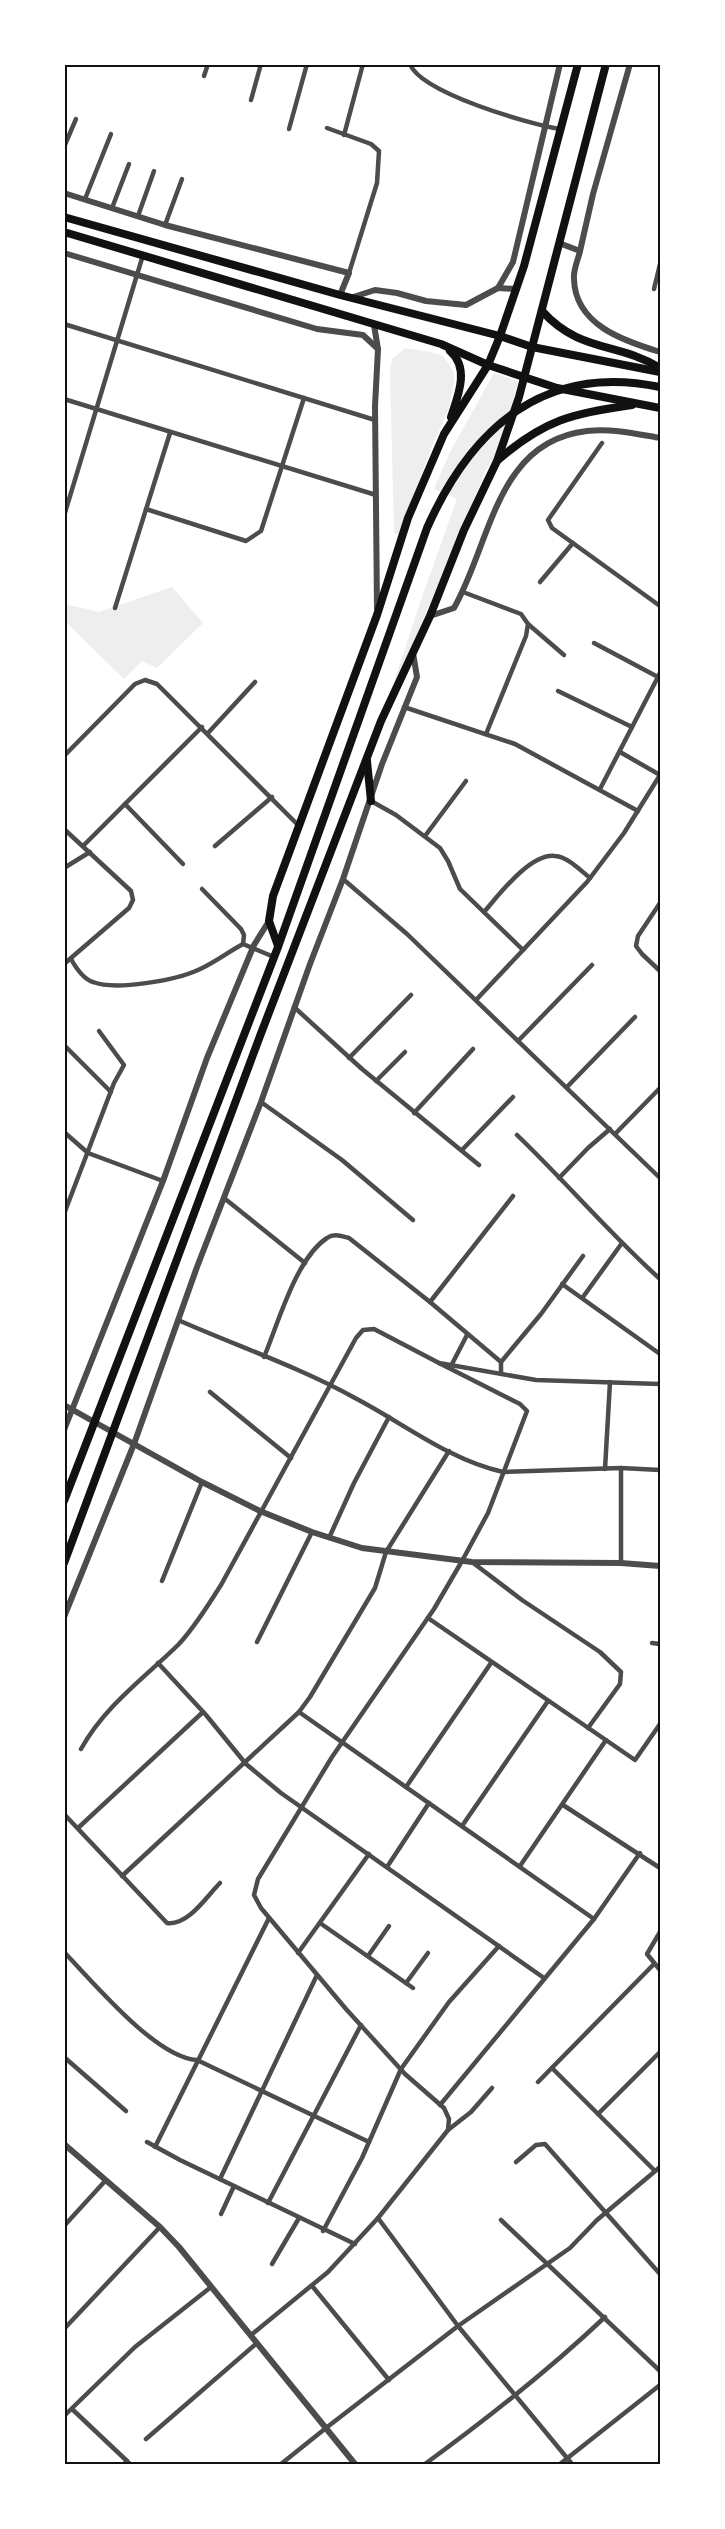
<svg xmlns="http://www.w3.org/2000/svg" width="725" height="2529" viewBox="0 0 725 2529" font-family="Signika,sans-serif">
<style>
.green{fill:#eee}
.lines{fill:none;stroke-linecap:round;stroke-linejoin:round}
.minor{stroke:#4c4c4c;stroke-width:4.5}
.tertiary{stroke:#4c4c4c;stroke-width:6}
.trunk{stroke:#111;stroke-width:8}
.neatline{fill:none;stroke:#111;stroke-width:2}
</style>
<rect width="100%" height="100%" fill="#fff"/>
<!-- green -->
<g class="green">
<polygon points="405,348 431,352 443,356 454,372 454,384 448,411 432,446 399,535 394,533 390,371 392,359"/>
<polygon points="494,373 518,381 504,442 485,472 382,718 421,600 457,499 434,489 450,452"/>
<polygon points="172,587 203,623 157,668 142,661 124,679 65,621 64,604 99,612"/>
</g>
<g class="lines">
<!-- minor -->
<g class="minor">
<path d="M410,64C421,93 529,124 560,129"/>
<polyline points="204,76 208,64"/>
<polyline points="251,100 261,64"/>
<polyline points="327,128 371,144 379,151 377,183 349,273"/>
<polyline points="289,129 307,64"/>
<polyline points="344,135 363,64"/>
<polyline points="64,147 76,119"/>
<polyline points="85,199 111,134"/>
<polyline points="112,208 129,164"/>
<polyline points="138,216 154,171"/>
<polyline points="165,225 182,179"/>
<polyline points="654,289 660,264"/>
<polyline points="64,324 375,420"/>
<polyline points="64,399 376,495"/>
<polyline points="602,443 548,520 552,528 660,606"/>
<polyline points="146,509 246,541 261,531 304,398"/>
<polyline points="64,516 143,255"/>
<polyline points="540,582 573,543"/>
<polyline points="463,592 521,614 528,624 526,636 486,734"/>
<polyline points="115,608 170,433"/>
<polyline points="528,624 564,655"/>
<polyline points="594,643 658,677"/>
<polyline points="558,691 632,727"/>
<polyline points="404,707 515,744 638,811"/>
<polyline points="208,733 255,682"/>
<polyline points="620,752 660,775"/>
<polyline points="64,756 135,684 145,680 157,684 298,825"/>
<polyline points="600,789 660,673"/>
<polyline points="371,801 396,815 440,848 448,861 460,889 523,950"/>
<polyline points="125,804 183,864"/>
<polyline points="64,829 131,891 133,900 129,908 64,964"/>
<polyline points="425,836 466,781"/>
<polyline points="83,846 202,727"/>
<polyline points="215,846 272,797"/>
<polyline points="64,868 90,852"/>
<polyline points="343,879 407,934 660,1178"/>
<polyline points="202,889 241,929 244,935 243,944"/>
<polyline points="660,903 638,936 636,946 642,954 660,971"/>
<path d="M484,912C498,896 530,853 555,856C568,857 580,870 590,878"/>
<path d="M71,959C76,968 83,979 93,982C116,991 176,980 198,970C214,963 228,952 243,944L274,957"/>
<polyline points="476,1000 587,882 624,833 660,775"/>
<polyline points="294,1007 362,1069 479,1165"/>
<polyline points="518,1041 592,965"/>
<polyline points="65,1046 111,1092"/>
<polyline points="349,1058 411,995"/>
<polyline points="376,1081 405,1052"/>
<polyline points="567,1087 635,1017"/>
<polyline points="261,1102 342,1160 413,1220"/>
<polyline points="414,1113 473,1049"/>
<polyline points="64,1132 88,1153 163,1181"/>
<polyline points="615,1134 660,1088"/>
<path d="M517,1135C566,1182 610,1234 660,1279"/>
<polyline points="462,1150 513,1097"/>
<polyline points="559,1178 588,1148 610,1129"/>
<polyline points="224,1198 305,1263"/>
<polyline points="64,1214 114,1083 124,1065 99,1031"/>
<polyline points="562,1284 660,1354"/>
<polyline points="583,1297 622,1243"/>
<polyline points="430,1302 513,1196"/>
<path d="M178,1320C237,1346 299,1367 355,1398C403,1423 449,1460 503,1472L621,1468L660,1470"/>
<path d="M264,1357C278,1324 296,1258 327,1238C334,1233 341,1236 349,1238L430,1302L501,1362"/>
<polyline points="452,1364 467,1335"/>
<polyline points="501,1374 501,1362 541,1314 583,1256"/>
<polyline points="210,1392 291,1458"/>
<polyline points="449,1451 386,1552 375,1588 310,1697 299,1712 594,1919"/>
<polyline points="621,1468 621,1563"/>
<polyline points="605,1469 610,1382"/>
<polyline points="329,1538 354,1483 389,1417"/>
<polyline points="472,1562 522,1600 600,1652 621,1672 620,1684 588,1728"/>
<polyline points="162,1581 202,1482"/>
<polyline points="428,1618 635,1760 660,1724"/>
<polyline points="257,1642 312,1532"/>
<polyline points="652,1643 660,1644"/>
<polyline points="158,1663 206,1715 246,1764 281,1793 544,1978"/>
<path d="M81,1749C105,1706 143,1679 178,1645C195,1627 208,1605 221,1585L356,1338L363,1330L374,1329L439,1363L536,1380L660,1384"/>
<polyline points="406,1787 491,1663"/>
<polyline points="563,1805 660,1868"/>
<path d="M64,1814L167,1923C188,1926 206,1897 220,1883"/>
<polyline points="462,1826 548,1701"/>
<polyline points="78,1828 203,1712"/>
<polyline points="520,1866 606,1740"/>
<polyline points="387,1867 429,1803"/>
<polyline points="122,1876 299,1712"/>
<polyline points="320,1923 413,1988"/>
<polyline points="660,1932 647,1954 660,1970"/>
<path d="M64,1952C93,1982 156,2058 197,2060L369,2142"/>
<polyline points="298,1953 369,1854"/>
<polyline points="368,1956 389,1926"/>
<polyline points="406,1983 428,1953"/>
<polyline points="64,2057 126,2111"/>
<polyline points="552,2068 598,2114"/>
<polyline points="538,2082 654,1964"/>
<polyline points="440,2105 594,1919 640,1853"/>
<polyline points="448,2130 471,2112 492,2088"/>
<polyline points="147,2142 180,2160 355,2244"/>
<polyline points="155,2147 269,1918"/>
<polyline points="516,2162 536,2145 545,2144 660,2274"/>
<polyline points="655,2171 598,2114 660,2052"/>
<polyline points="220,2179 317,1975"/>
<polyline points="268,2203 361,2025"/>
<polyline points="221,2214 234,2186"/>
<polyline points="378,2218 458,2326 572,2464"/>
<polyline points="501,2220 660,2371"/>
<polyline points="64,2226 106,2180"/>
<polyline points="323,2231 362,2158 401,2069 449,2002 499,1946"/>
<polyline points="272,2264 299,2218"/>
<polyline points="313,2287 389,2380"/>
<polyline points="64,2329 160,2227"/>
<polyline points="251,2335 328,2272 378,2218 448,2130 449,2119 444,2108 405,2074 346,2009 261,1908 254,1895 258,1879 332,1757 434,1609 462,1561 488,1513 527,1411 520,1404 439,1363"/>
<polyline points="72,2409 127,2461"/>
<polyline points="64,2416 135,2347 211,2287"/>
<polyline points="146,2439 257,2343"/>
<polyline points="124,2464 127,2461 130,2464"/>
<polyline points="281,2464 326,2428 458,2326 570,2248 597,2220 660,2167"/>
<path d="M425,2464C488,2418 548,2371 605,2317"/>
<polyline points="560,2464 660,2385"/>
</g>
<!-- tertiary -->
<g class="tertiary">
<polyline points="64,193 165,225 349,273 340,295"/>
<path d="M559,243L580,251C578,260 573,270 574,279C575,325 624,341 660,352"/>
<polyline points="580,251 593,194 630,64"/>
<polyline points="64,253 317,329 363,335 378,349"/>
<polyline points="498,288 516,289"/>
<polyline points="350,298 375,290 397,293 426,301 466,305 498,288 513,262 560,64"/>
<polyline points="374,325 378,349 375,406 377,608"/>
<path d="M430,616L454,608C491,543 496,441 587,431C612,428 637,434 660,438"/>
<polyline points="64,1405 202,1482 260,1511 312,1532 362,1548 472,1562 621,1563 660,1566"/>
<polyline points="64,1430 163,1181 207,1058 254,945 269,921"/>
<polyline points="64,1617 134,1444 197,1267 261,1102 310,964 343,879 382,764 417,677 413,653"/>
<polyline points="64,2144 160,2227 179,2247 355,2464"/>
</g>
<!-- trunk -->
<g class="trunk">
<polyline points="64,217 340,295 500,336 532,347 660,372"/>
<polyline points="64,232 441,344 488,365 557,388 660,408"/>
<path d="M542,311C580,353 618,342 660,368"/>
<path d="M450,351C470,368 458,396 451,417"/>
<path d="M498,460C544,420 573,413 632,405"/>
<polyline points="367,761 371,801"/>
<polyline points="278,946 269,921 273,896 377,615 408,518 444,434 488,365 500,336 524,266 578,64"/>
<path d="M64,1501L278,947L427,528C472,427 545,363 660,387"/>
<polyline points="64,1563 260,1036 381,721 430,616 464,530 497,461 519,397 606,64"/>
</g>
</g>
<!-- border -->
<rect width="725" height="2529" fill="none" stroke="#ffffff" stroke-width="132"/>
<rect x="66" y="66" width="593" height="2397" class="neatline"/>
</svg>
